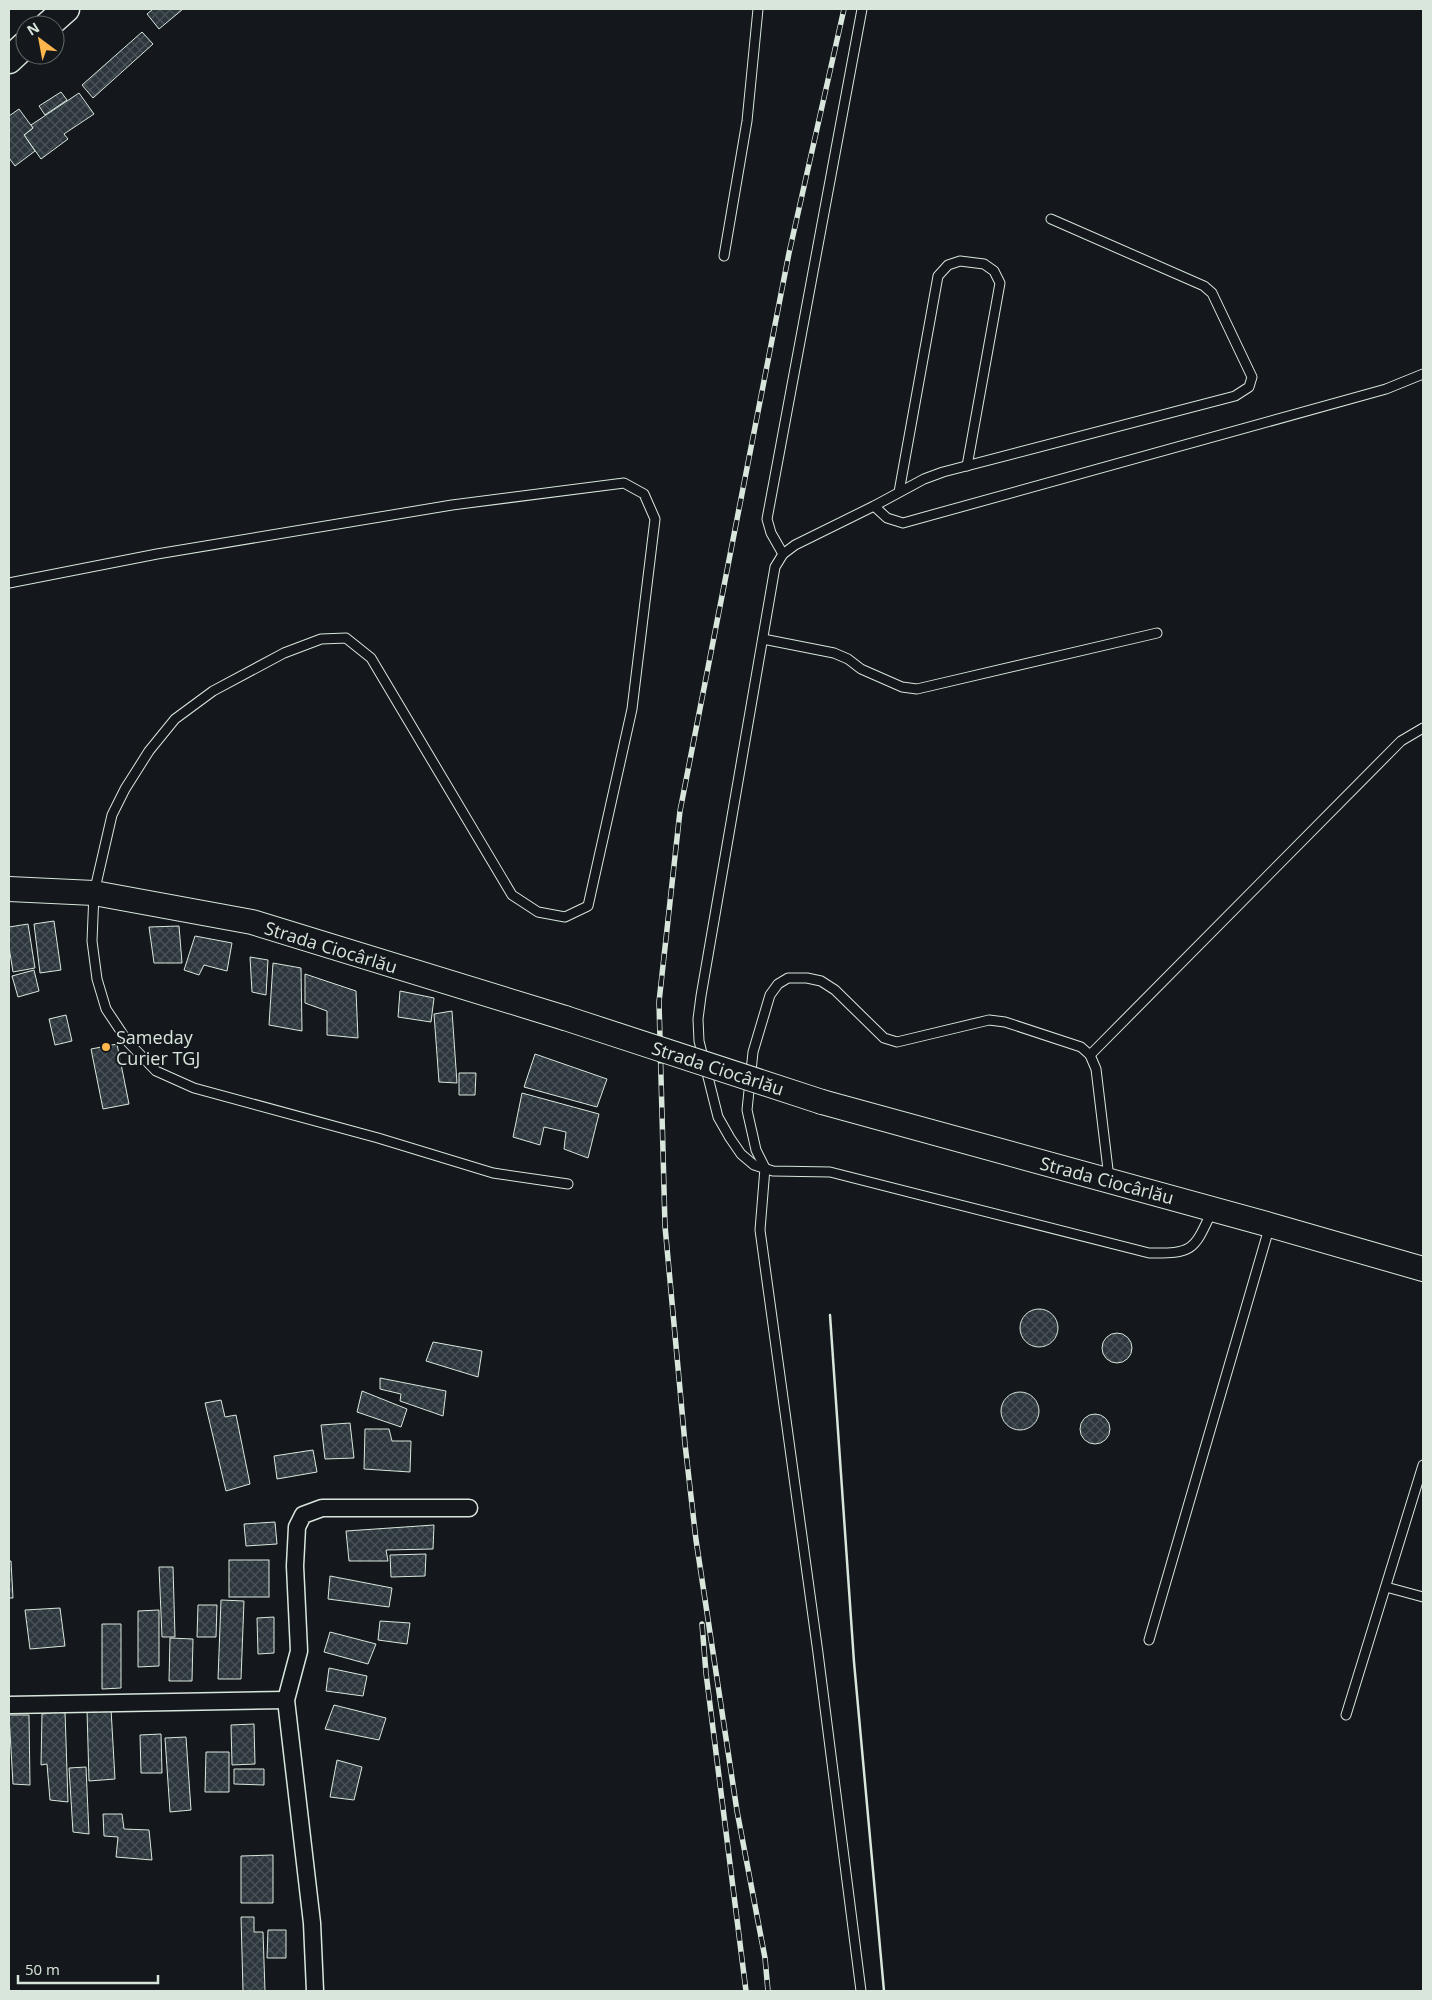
<svg xmlns="http://www.w3.org/2000/svg" width="1432" height="2000" viewBox="0 0 1432 2000" font-family="'Open Sans',sans-serif">
<style>
.building{fill:url(#building-cross-hatch);stroke:#d8e6dc}
.lines{fill:none;stroke-linecap:round;stroke-linejoin:round}
.service-casing{stroke:#d8e6dc;stroke-width:11}
.minor-casing{stroke:#d8e6dc;stroke-width:19}
.secondary-casing{stroke:#d8e6dc;stroke-width:26}
.primary-casing{stroke:#d8e6dc;stroke-width:29}
.service{stroke:#14181c;stroke-width:9}
.minor{stroke:#14181c;stroke-width:16}
.secondary{stroke:#14181c;stroke-width:24}
.primary{stroke:#14181c;stroke-width:26}
.rail-casing{stroke:#d8e6dc;stroke-width:5.5}
.rail{stroke:#14181c;stroke-width:4;stroke-dasharray:11;stroke-linecap:butt}
.secondary-bridge-casing{stroke:#d8e6dc;stroke-width:26;stroke-linecap:butt}
.secondary-bridge{stroke:#14181c;stroke-width:24}
.wall{stroke:#d8e6dc;stroke-width:2.5}
.poi-dot{fill:#ffb74d;stroke:#14181c;stroke-width:2}
.labels{text-anchor:middle;dominant-baseline:central;stroke-width:4;stroke-linejoin:round;paint-order:stroke}
.street-label{font-size:18px;fill:#d8e6dc;stroke:#14181c}
.poi-label{font-size:18px;fill:#d8e6dc;stroke:#14181c;text-anchor:start}
</style>
<defs>
<pattern id="building-cross-hatch" width="8" height="8" patternUnits="userSpaceOnUse" patternTransform="scale(1.25)"><rect width="8" height="8" fill="#2c363c"/><path d="M0 0l8 8M0 8l8-8" fill="none" stroke="#4a5358"/></pattern>
</defs>
<rect width="100%" height="100%" fill="#14181c"/>
<!-- building -->
<g class="building">
<polygon points="153,9 183,9 159,29 147,14"/>
<polygon points="142,32 153,44 93,98 82,85"/>
<polygon points="61,92 67,100 45,115 39,106"/>
<polygon points="79,93 94,114 64,134 68,139 41,159 24,135 33,128 31,125"/>
<polygon points="19,109 33,128 24,135 35,151 15,166 9,158 9,116"/>
<polygon points="54,921 61,970 40,973 34,924"/>
<polygon points="28,924 35,968 13,972 9,947 9,927"/>
<polygon points="179,926 182,963 154,963 149,927"/>
<polygon points="195,936 232,943 227,971 204,965 199,975 184,970"/>
<polygon points="250,957 268,960 266,995 252,992"/>
<polygon points="273,963 301,968 302,1031 269,1025"/>
<polygon points="34,970 39,991 18,997 12,976"/>
<polygon points="305,974 356,991 358,1038 327,1035 327,1011 305,1003"/>
<polygon points="400,991 434,998 431,1022 398,1017"/>
<polygon points="452,1011 457,1083 439,1082 434,1014"/>
<polygon points="66,1015 72,1041 55,1045 49,1019"/>
<polygon points="117,1044 129,1104 103,1109 91,1049"/>
<polygon points="535,1054 607,1079 597,1107 524,1087"/>
<polygon points="459,1073 476,1073 475,1095 459,1095"/>
<polygon points="522,1093 599,1114 588,1158 564,1149 566,1132 544,1127 540,1145 513,1137"/>
<circle cx="1039" cy="1328" r="19"/>
<circle cx="1117" cy="1348" r="15"/>
<polygon points="433,1342 482,1351 478,1377 426,1361"/>
<polygon points="380,1378 446,1391 443,1416 400,1401 401,1394 380,1389"/>
<polygon points="362,1391 407,1409 401,1427 357,1412"/>
<circle cx="1020" cy="1411" r="19"/>
<polygon points="221,1400 225,1417 236,1415 250,1484 226,1491 205,1403"/>
<circle cx="1095" cy="1429" r="15"/>
<polygon points="350,1423 354,1458 325,1459 321,1425"/>
<polygon points="365,1429 389,1429 392,1441 411,1441 410,1472 364,1469"/>
<polygon points="313,1450 317,1472 277,1479 274,1456"/>
<polygon points="275,1522 277,1544 246,1546 244,1524"/>
<polygon points="434,1525 433,1549 386,1550 388,1561 349,1561 346,1531"/>
<polygon points="426,1554 425,1576 391,1577 390,1555"/>
<rect x="229" y="1560" width="40" height="37"/>
<polygon points="9,1561 11,1561 13,1598 9,1598"/>
<polygon points="159,1567 173,1567 175,1637 162,1637"/>
<polygon points="330,1576 392,1588 389,1607 328,1599"/>
<polygon points="221,1600 244,1601 241,1679 218,1679"/>
<polygon points="198,1605 217,1605 216,1637 197,1637"/>
<polygon points="60,1608 65,1646 30,1649 25,1610"/>
<polygon points="159,1610 159,1666 138,1667 138,1611"/>
<polygon points="274,1617 274,1653 258,1654 257,1618"/>
<polygon points="380,1621 410,1623 407,1644 378,1640"/>
<polygon points="102,1624 121,1624 121,1688 102,1689"/>
<polygon points="330,1632 376,1644 368,1664 324,1652"/>
<polygon points="170,1638 193,1639 192,1681 169,1681"/>
<polygon points="329,1668 367,1676 363,1696 326,1691"/>
<polygon points="334,1705 386,1718 379,1740 325,1729"/>
<polygon points="111,1709 115,1779 89,1781 87,1710"/>
<polygon points="65,1711 68,1802 50,1800 47,1764 41,1765 42,1714"/>
<polygon points="9,1715 29,1715 30,1785 13,1784"/>
<polygon points="254,1724 255,1764 232,1765 231,1725"/>
<polygon points="161,1734 162,1773 141,1773 140,1735"/>
<polygon points="186,1737 191,1810 170,1812 165,1738"/>
<polygon points="206,1752 229,1752 229,1792 205,1792"/>
<polygon points="337,1760 362,1767 354,1800 330,1797"/>
<polygon points="86,1767 89,1834 73,1832 69,1768"/>
<polygon points="234,1769 264,1769 264,1785 234,1784"/>
<polygon points="103,1814 122,1814 124,1829 149,1830 152,1860 116,1857 118,1837 104,1836"/>
<polygon points="273,1855 273,1903 241,1903 241,1856"/>
<polygon points="241,1917 254,1917 254,1932 263,1932 265,1991 243,1991"/>
<polygon points="268,1930 286,1930 286,1958 267,1958"/>
</g>
<g class="lines">
<defs>
<g id="service">
<path d="M1051,219L1204,286L1212,293L1252,377L1249,387L1235,396L943,472L924,479L874,506L795,545L783,554L775,567L701,996L698,1019L699,1041L718,1117L730,1138L741,1154L754,1165L773,1171L830,1172L1149,1253C1195,1254 1194,1249 1213,1209"/>
<polyline points="724,256 747,121 758,9"/>
<polyline points="899,492 938,276 948,265 960,261 984,264 994,271 1000,283 967,466"/>
<polyline points="874,506 887,518 903,523 1386,389 1423,374"/>
<polyline points="783,554 771,533 767,519 862,9"/>
<polyline points="9,583 157,554 452,505 624,483 644,494 655,519 632,709 588,906 565,917 538,912 512,895 371,658 346,638 321,639 284,653 213,691 175,719 149,751 125,789 112,815 94,893 92,941 97,979 106,1009 128,1042 156,1071 194,1088 378,1138 493,1173 568,1184"/>
<polyline points="763,639 834,653 848,659 861,669 902,687 917,689 1157,633"/>
<polyline points="1090,1055 1401,741 1423,728"/>
<polyline points="1386,1587 1423,1597"/>
<polyline points="1149,1640 1270,1225"/>
<polyline points="1346,1715 1423,1465"/>
<polyline points="861,1991 818,1653 760,1230 765,1168 756,1150 747,1110 753,1052 770,995 778,984 788,978 807,978 821,981 835,990 884,1038 897,1042 989,1020 1005,1022 1081,1047 1090,1055 1096,1069 1109,1178"/>
</g>
<g id="minor">
<polyline points="9,1705 286,1700"/>
<polyline points="315,1991 312,1923 286,1700 299,1651 295,1566 297,1527 303,1515 322,1508 469,1508"/>
</g>
<g id="secondary">
<polyline points="9,889 94,893 252,922 565,1018"/>
<polyline points="822,1102 1270,1225 1423,1269"/>
</g>
<g id="primary">
<polyline points="48,25 66,9"/>
<polyline points="9,60 25,45"/>
</g>
</defs>
<!-- service casing -->
<use href="#service" class="service-casing"/>
<!-- minor casing -->
<use href="#minor" class="minor-casing"/>
<!-- secondary casing -->
<use href="#secondary" class="secondary-casing"/>
<!-- primary casing -->
<use href="#primary" class="primary-casing"/>
<!-- service -->
<use href="#service" class="service"/>
<!-- minor -->
<use href="#minor" class="minor"/>
<!-- secondary -->
<use href="#secondary" class="secondary"/>
<!-- primary -->
<use href="#primary" class="primary"/>
<defs>
<g id="rail">
<polyline points="702,1624 706,1673 746,1991"/>
<polyline points="768,1991 765,1958 737,1811 696,1540 685,1444 665,1226 659,1002 680,811 789,253 844,9"/>
</g>
</defs>
<!-- rail casing -->
<use href="#rail" class="rail-casing"/>
<!-- rail -->
<use href="#rail" class="rail"/>
<defs>
<polyline id="secondary-bridge" points="565,1018 822,1102"/>
</defs>
<!-- secondary-bridge casing -->
<use href="#secondary-bridge" class="secondary-bridge-casing"/>
<!-- secondary-bridge -->
<use href="#secondary-bridge" class="secondary-bridge"/>
<!-- wall -->
<polyline class="wall" points="830,1315 854,1662 884,1991"/>
</g>
<!-- markers -->
<circle class="poi-dot" cx="106" cy="1047" r="5"/>
<g class="labels">
<!-- street labels -->
<g class="street-label">
<text transform="translate(331 947) rotate(17)">Strada Ciocârlău</text>
<text transform="translate(718 1068) rotate(18)">Strada Ciocârlău</text>
<text transform="translate(1107 1180) rotate(15)">Strada Ciocârlău</text>
</g>
<!-- poi labels -->
<g class="poi-label">
<text x="116" y="1037">Sameday<tspan x="116" dy="21">Curier TGJ</tspan></text>
</g>
</g>
<!-- border -->
<rect width="1432" height="2000" fill="none" stroke="#d8e6dc" stroke-width="20"/>
<!-- north arrow -->
<g transform="translate(40 40) rotate(328)"><circle r="24" fill="#14181c" stroke="#626a69"/>
<path d="M0-4L9 19L0 12L-9 19Z" fill="#ffb74d"/>
<text y="-8" font-size="14" font-weight="bold" text-anchor="middle" fill="#d8e6dc">N</text>
</g>
<!-- scale -->
<path d="M18 1975v8h140v-8" fill="none" stroke="#d8e6dc" stroke-width="2.5"/>
<text x="25" y="1975" font-size="15" fill="#d8e6dc" stroke="#14181c" stroke-width="4" paint-order="stroke">50 m</text>
</svg>
